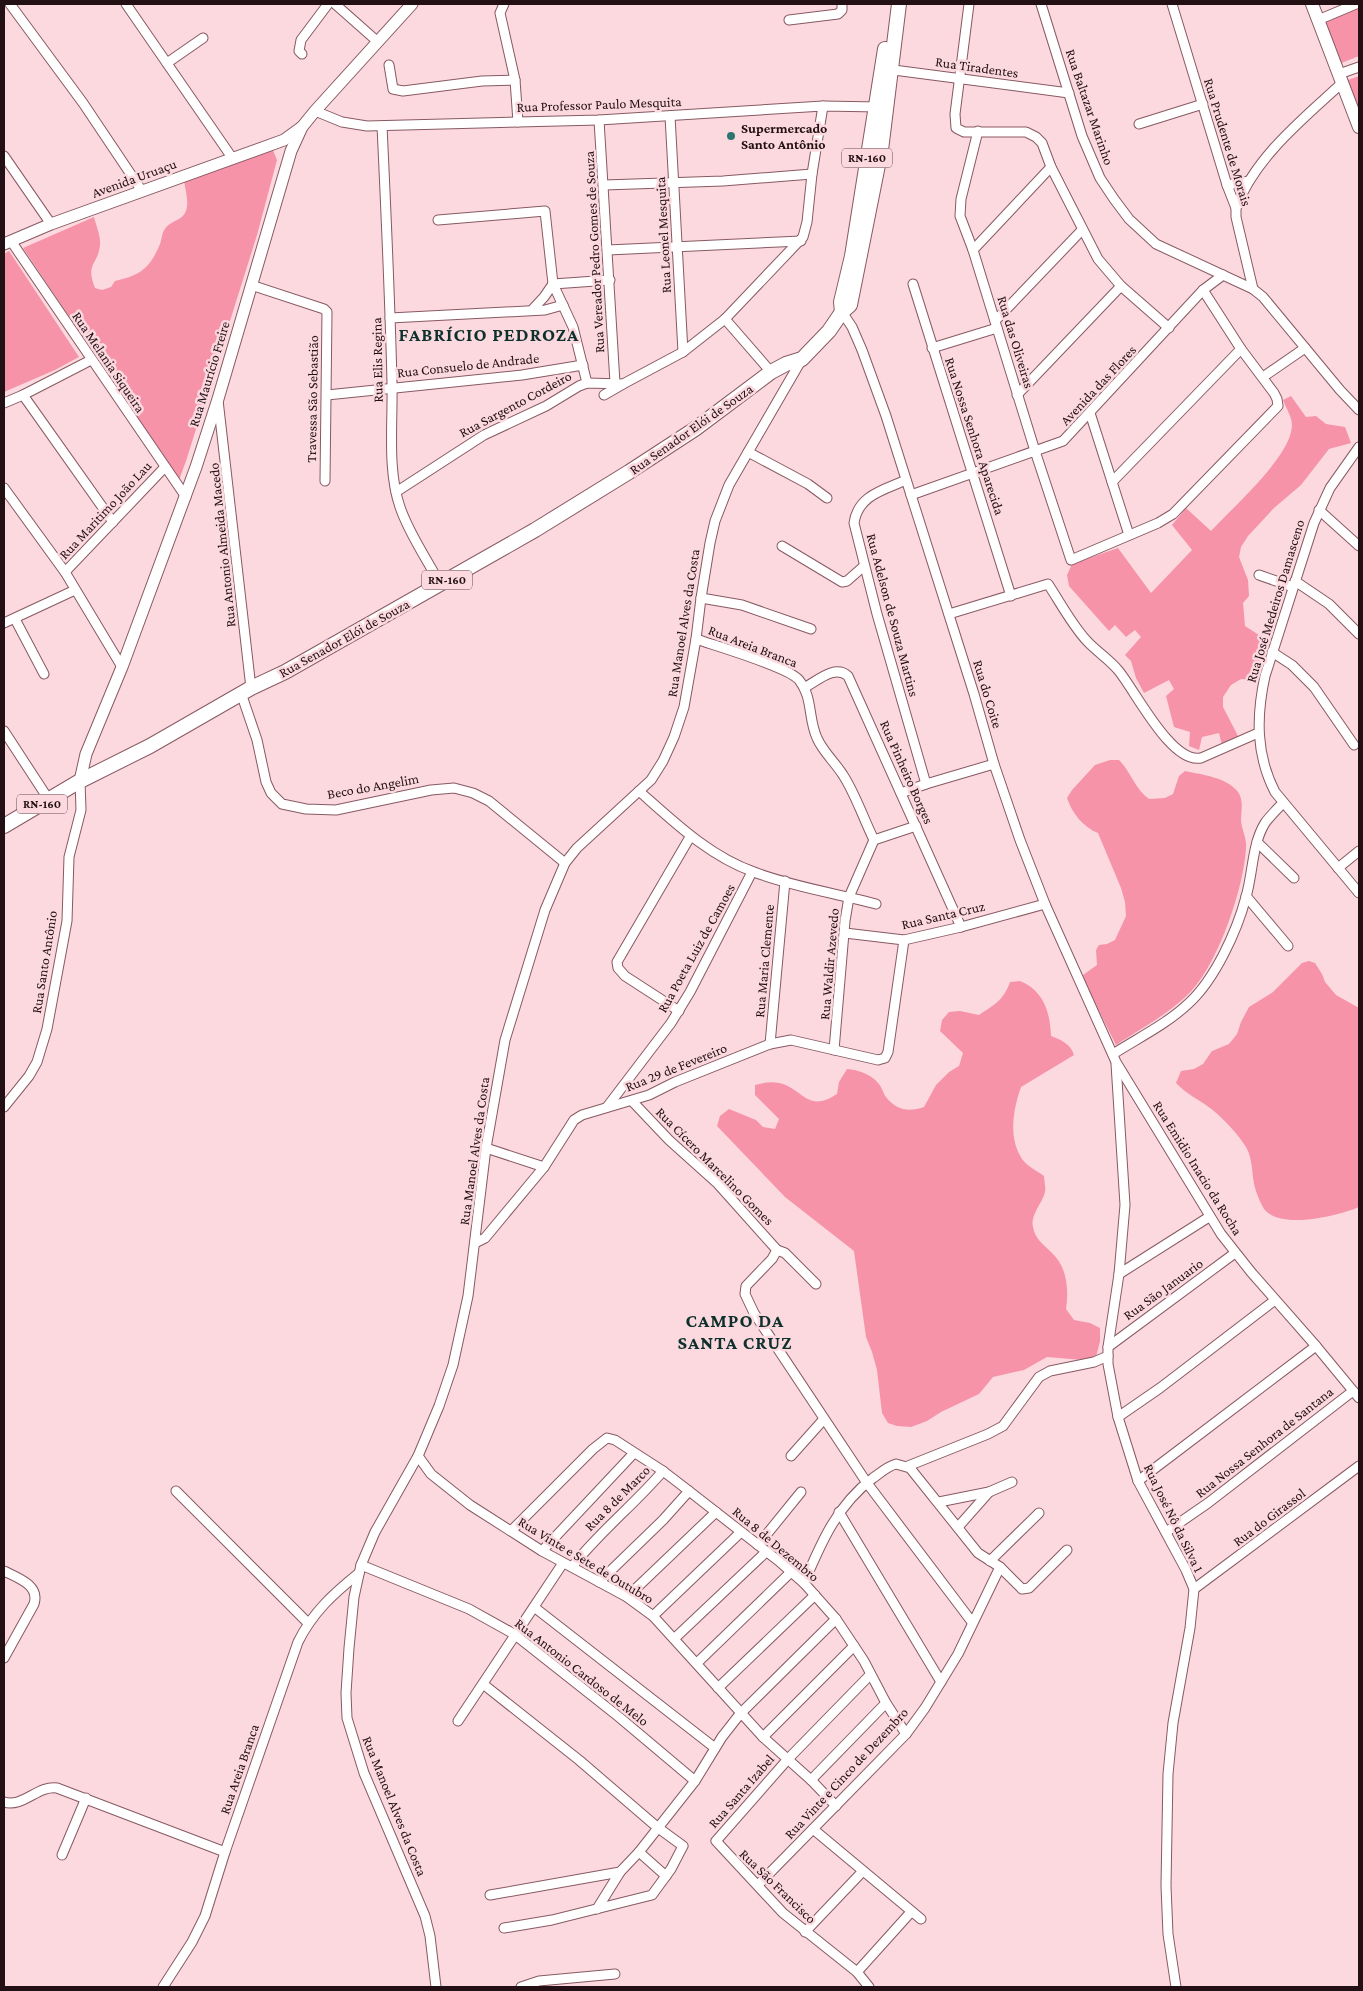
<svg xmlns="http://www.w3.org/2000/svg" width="1363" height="1991" viewBox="0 0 1363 1991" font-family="'Crimson Pro',serif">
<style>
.green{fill:#f693a9}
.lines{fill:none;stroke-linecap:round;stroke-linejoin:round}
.minor-casing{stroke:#885962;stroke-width:11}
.tertiary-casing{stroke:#885962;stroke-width:13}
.secondary-casing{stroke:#885962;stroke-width:14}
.primary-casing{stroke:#885962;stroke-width:16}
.minor{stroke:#fff;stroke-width:9}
.tertiary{stroke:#fff;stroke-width:11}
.secondary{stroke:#fff;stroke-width:12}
.primary{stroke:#fff;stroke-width:14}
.poi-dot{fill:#2d756e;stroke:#fbd9df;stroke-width:2}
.labels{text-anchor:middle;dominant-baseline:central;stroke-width:5;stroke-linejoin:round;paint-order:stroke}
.shield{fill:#fbd9df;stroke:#644c51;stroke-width:1}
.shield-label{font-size:12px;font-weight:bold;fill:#231014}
.street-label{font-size:14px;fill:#231014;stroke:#fbd9df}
.poi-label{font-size:14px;font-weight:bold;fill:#231014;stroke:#fbd9df;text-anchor:start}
.district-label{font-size:19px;font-weight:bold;letter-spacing:1px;fill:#0d302c;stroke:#fbd9df}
</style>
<rect width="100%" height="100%" fill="#fbd9df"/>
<!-- green -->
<g class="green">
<polygon points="1359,5 1359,56 1339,64 1321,20"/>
<polygon points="1359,76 1359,109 1348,80"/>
<path d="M272,148L277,160L257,235L186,461L179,480L23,248L94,217C96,225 101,237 100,245C98,265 85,263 95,288L102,290L111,287L115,281C141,275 150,268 160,244C162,239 162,232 165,229C167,225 173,222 177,220C193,213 186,194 184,181Z"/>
<polygon points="9,251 79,357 55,370 4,392 4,254"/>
<path d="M1291,396L1306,417L1316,416L1326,424L1345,427L1351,443L1329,449L1301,485L1274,508L1248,536L1241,547L1239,557L1248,580L1249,596L1243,603L1245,626L1259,635L1268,654L1256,680L1241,679L1231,685L1223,697V707L1238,736L1222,745L1219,733L1202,737L1199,750L1189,746L1190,732L1174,727L1166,696L1174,689L1169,680L1144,693L1136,678L1131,661L1125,655L1141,637L1135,630L1126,637L1115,625L1109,631L1069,586L1067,575L1072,564L1118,548L1151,593L1192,550L1172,525L1186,508L1211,531C1232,508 1292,456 1292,425C1292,417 1286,408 1283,400Z"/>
<path d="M1110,760H1119C1131,772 1135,789 1149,799L1165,798L1173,794L1179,776L1185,771C1203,775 1226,777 1238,792C1244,800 1241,812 1241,821C1242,830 1247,839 1246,848C1244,887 1219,960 1193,989C1174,1011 1140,1029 1116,1045L1085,983L1083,975L1097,965L1096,950L1099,945L1107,944L1115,940L1126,916L1125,902L1121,888L1098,833C1083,827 1072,813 1067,798L1072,790L1095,765Z"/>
<path d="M1309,961L1315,963L1322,974L1325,982L1336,995L1359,1008V1207C1338,1216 1281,1230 1264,1209C1261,1204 1258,1197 1256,1191C1251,1177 1254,1161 1246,1147C1239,1135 1221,1116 1210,1108C1198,1099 1186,1094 1176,1083L1181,1071L1194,1069L1203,1064L1212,1051L1229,1044L1237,1034L1241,1022L1249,1007L1273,992L1302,963Z"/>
<path d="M1020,981C1044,991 1050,1012 1051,1036C1061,1040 1071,1044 1074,1055L1021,1087C1013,1109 1008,1138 1022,1159C1027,1166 1037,1171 1044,1176C1044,1181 1046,1187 1045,1192C1042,1204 1030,1215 1033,1227C1035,1239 1043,1244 1051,1252C1067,1266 1069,1289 1066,1309L1074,1320L1090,1323L1100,1328V1341L1095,1361L1047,1357L1024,1370L993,1377L979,1394L941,1412L927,1421L911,1427L897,1426L888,1423L882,1413L877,1370L872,1352L866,1337L854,1251L785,1197L717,1126L720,1116L729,1109L756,1120L763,1127L775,1129L779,1119L755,1095V1085C763,1083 770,1081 779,1083C803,1088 807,1114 837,1094L839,1082L847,1069C858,1070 871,1074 878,1083C882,1087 883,1093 886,1097C897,1111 909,1112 924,1107L936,1085L949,1072L959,1066L963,1053L940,1031L942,1020L949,1012L960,1011L979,1015C995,1004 1003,1001 1010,982Z"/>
</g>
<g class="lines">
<defs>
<g id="minor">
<polyline points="10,4 83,103 142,191"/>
<polyline points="126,4 233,159"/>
<polyline points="335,4 378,42"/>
<polyline points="504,4 500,13 515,80 518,122"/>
<polyline points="969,4 955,114 956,128 964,132 1026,132 1036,137 1042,143 1051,167 1098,259 1121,286 1169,328"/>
<polyline points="1041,4 1082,136 1100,178 1114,199 1129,219 1156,244 1253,289 1263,297 1340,390 1359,410"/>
<polyline points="1172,4 1227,185 1236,208 1236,217 1253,289"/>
<polyline points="789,20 838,14 842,10 842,4"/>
<polyline points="1318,20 1356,4"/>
<polyline points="302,54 299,51 301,40 328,4"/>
<polyline points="167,63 203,38"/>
<polyline points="389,65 393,89 403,91 482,81 515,80"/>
<polyline points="886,69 1069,93"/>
<polyline points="1339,74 1359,67"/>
<polyline points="315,111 342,122 367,126 599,120 823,106 879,107"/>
<polyline points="670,116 683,352"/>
<polyline points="599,120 615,383"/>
<polyline points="1139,124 1203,104"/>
<path d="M382,126C386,211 390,297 392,383C393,422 387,470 400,507C409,534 427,559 440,584"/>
<polyline points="978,131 961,199 960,216 973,250 1035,451 1071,560 1158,523 1173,514 1278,406 1277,399 1274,393 1241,349 1203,290"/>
<polyline points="4,156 51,224"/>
<polyline points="604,185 723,181 812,174"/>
<polyline points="1227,185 1249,181"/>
<path d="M1236,208C1255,157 1303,119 1342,83"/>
<polyline points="438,220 545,211 553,284 573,327 587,383"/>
<polyline points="11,241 186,497"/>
<polyline points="608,250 801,241"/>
<polyline points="973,250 1051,167"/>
<polyline points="913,284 1011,596"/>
<polyline points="251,285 324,309 327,312 325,481"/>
<polyline points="532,310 544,297 553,284 610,280"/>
<polyline points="842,312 852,327 862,350 886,416 974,694 994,764 1020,840 1045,904 1116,1062 1221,1234 1251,1272 1316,1346 1359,1398"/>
<polyline points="390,318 545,310 563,305"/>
<polyline points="725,319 771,372"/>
<polyline points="995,321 1082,230"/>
<polyline points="932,348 997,328"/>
<polyline points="1263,377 1305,348"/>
<polyline points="23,395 113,522"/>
<polyline points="327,395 522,375 583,365"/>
<polyline points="604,395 623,384"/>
<polyline points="1017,395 1121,286"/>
<polyline points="218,400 251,688"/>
<polyline points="4,403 23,395 91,360"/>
<polyline points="1090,413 1129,535"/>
<path d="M1359,447L1330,488L1314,523L1265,676C1256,717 1256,755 1275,792L1359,893"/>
<polyline points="748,452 808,484 827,498"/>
<path d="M906,480C884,490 858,495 854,523L877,614L926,784"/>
<polyline points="1112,482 1241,349"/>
<polyline points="4,488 65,572 122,667"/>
<polyline points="396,492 484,435 546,406 579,386 587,383 623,384 683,352 725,319 803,237 807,222 812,174 823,106"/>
<polyline points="911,495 1063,441 1203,290 1223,275"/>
<polyline points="1319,510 1359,546"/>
<polyline points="782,546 842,582 847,581 864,566"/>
<polyline points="65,572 165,467"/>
<polyline points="1259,575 1293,587"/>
<polyline points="1295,581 1329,604 1359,634"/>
<polyline points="701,598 742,605 811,629"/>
<path d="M949,614L1048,584C1060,602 1072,625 1087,641C1096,651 1109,659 1118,670C1135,690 1171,764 1201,758L1258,733"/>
<polyline points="15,619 44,674"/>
<polyline points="4,623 75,590"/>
<path d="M696,639C716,646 789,667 799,680C813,697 808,719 817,738C823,752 835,762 843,775C855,793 864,820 874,840"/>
<polyline points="1272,652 1292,665 1314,687 1354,745"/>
<path d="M804,688C817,681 835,664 848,676L961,927"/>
<polyline points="241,693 257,740 266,782 271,793 282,804 306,809 336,810 431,790 454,788 473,793 489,801 565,863"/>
<polyline points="4,731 49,800"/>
<path d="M639,791C674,822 709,856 754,872C793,887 836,893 876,904"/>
<polyline points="901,793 926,784 994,764"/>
<polyline points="1257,842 1294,878"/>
<polyline points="1338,868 1359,851"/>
<polyline points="1246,896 1288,946"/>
<polyline points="845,933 904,940 961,927 1045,904"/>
<polyline points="679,1011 625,976 618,968 617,962 690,837"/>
<polyline points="770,1044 785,881"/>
<polyline points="834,1050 845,921 849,897 874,840 916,826"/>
<path d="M1113,1054C1138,1038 1167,1024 1189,1003C1215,979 1237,931 1246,897C1253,873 1252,844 1265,823C1270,816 1277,809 1283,803"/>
<polyline points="1116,1064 1125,1205 1119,1274 1108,1347 1108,1364 1118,1417 1138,1481 1186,1570 1194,1589 1190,1628 1173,1723 1168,1774 1166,1886 1168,1934 1176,1987"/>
<polyline points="632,1101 669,1140 718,1184 777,1250"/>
<polyline points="4,1107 29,1076 37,1062 47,1029 67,921 69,857 81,810 80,781"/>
<polyline points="607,1107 671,1023 690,992 752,872"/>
<polyline points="486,1148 544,1167"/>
<polyline points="475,1243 485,1238 544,1167 574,1120 582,1115 649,1095 675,1082 770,1044 791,1040 878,1060 885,1058 888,1052 904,940"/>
<polyline points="777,1250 772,1259 746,1286 745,1294 754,1313 867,1483 972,1622"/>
<polyline points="777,1250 785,1253 816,1284"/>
<polyline points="1119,1274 1209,1217"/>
<polyline points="1108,1347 1235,1253"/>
<polyline points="1118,1417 1160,1388 1275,1300"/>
<polyline points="418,1456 431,1474 470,1505 542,1551 627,1597 653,1616 763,1737 811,1780 836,1806"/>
<polyline points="791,1456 824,1419"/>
<polyline points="908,1466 988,1434 1003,1426 1039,1377 1050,1371 1094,1362 1108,1356"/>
<polyline points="1138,1481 1316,1346"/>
<polyline points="176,1491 307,1622"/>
<polyline points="939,1502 989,1492 1012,1482"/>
<polyline points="839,1512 941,1682"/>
<polyline points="959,1526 989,1492"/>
<polyline points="511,1531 593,1449 607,1438 615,1440 663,1471 689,1491 780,1562 804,1583 836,1619 864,1661 886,1703 906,1734"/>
<polyline points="1166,1532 1208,1503 1353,1391"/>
<polyline points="758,1545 801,1492"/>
<polyline points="542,1551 634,1453"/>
<polyline points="990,1561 1039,1513"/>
<polyline points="361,1565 469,1609 514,1634 619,1717 695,1781"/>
<path d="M572,1567C599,1532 634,1505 663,1471"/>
<path d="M4,1571C18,1578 40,1585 34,1604L4,1658"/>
<polyline points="599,1582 663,1520 689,1491"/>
<path d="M804,1583C821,1543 837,1505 873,1478C880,1473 888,1466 896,1464L910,1468L978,1553L1000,1567L1022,1589L1029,1588L1067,1550"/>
<polyline points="1194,1589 1359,1466"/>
<polyline points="627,1597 716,1512"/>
<polyline points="534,1607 715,1748"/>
<polyline points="653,1616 741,1532"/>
<polyline points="675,1638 766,1552"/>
<polyline points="697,1663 791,1572"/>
<polyline points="483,1684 579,1760 657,1827 683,1846 671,1869 652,1895 552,1920 504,1928"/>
<polyline points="718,1688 815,1595"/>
<polyline points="458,1721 563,1563"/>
<polyline points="763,1737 854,1646"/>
<polyline points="811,1780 886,1703"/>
<path d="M4,1802C23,1808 38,1785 57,1788L225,1852"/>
<polyline points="813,1829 921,1919"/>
<polyline points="639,1852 666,1876"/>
<polyline points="62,1855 86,1798"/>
<polyline points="758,1885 906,1734 925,1708 958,1654 1000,1567"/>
<polyline points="490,1895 620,1872 639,1852 695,1781 722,1737 740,1714 836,1619"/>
<polyline points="597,1909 620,1872"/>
<polyline points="805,1932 863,1871"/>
<polyline points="857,1972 911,1912"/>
<path d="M163,1987L192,1942L205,1916L225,1852L298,1642C313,1612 333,1594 359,1573"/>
<polyline points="436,1987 430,1936 425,1916 364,1773 347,1718 346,1693 349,1648 354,1597 361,1565 375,1532 418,1456 439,1406 453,1365 468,1296 486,1148 505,1040 545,910 565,863 577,848 651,780 663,761 674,737 684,707 696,639 701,598 710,543 715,521 729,485 802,359"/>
<polyline points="521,1987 539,1981 615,1974"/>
<polyline points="869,1987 857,1972 783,1913 716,1841 788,1759 870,1675"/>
</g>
<g id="tertiary">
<polyline points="4,244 51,224 284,140 302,127"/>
<polyline points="80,781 86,754 122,667 196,467 218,399 291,151 302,127 315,111 412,4"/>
</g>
<polyline id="secondary" points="1312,4 1359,127"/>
<g id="primary">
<polyline points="842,312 841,302 852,256 885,49"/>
<polyline points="4,826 80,781 150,746 251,688 285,672 535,530 629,472 695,429 771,372 786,364 802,359 829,331 842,312 850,305 881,150 899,4"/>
</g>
</defs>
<!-- minor casing -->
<use href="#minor" class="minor-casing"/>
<!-- tertiary casing -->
<use href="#tertiary" class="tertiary-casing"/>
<!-- secondary casing -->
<use href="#secondary" class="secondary-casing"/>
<!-- primary casing -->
<use href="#primary" class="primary-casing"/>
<!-- minor -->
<use href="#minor" class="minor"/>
<!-- tertiary -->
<use href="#tertiary" class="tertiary"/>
<!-- secondary -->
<use href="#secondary" class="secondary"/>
<!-- primary -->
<use href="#primary" class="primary"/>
</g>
<!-- markers -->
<circle class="poi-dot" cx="731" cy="136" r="5"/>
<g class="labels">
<!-- shield labels -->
<g class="shield">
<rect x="842" y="148.5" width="50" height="19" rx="4"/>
<rect x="422" y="570.5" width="50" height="19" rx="4"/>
<rect x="17" y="794.5" width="50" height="19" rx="4"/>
</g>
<g class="shield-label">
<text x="867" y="158">RN-160</text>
<text x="447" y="580">RN-160</text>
<text x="42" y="804">RN-160</text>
</g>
<!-- street labels -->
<g class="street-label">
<text transform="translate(977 67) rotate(8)">Rua Tiradentes</text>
<text transform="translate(599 104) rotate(-2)">Rua Professor Paulo Mesquita</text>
<text transform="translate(1090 107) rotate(71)">Rua Baltazar Marinho</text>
<text transform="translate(1228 142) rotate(73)">Rua Prudente de Morais</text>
<text transform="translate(134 178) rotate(-20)">Avenida Uruaçu</text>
<text transform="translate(663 235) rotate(-93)">Rua Leonel Mesquita</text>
<text transform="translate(594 252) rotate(-93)">Rua Vereador Pedro Gomes de Souza</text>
<text transform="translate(1016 342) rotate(73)">Rua das Oliveiras</text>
<text transform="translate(377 360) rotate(-91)">Rua Elis Regina</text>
<text transform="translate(109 362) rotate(56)">Rua Melania Siqueira</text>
<text transform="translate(468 365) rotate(-6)">Rua Consuelo de Andrade</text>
<text transform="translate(209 374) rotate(-73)">Rua Maurício Freire</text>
<text transform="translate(1098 385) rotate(-47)">Avenida das Flores</text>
<text transform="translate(312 399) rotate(-89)">Travessa São Sebastião</text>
<text transform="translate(515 404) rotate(-28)">Rua Sargento Cordeiro</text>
<text transform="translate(691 429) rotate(-35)">Rua Senador Elói de Souza</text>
<text transform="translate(975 436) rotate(72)">Rua Nossa Senhora Aparecida</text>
<text transform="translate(105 510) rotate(-47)">Rua Maritimo João Lau</text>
<text transform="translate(222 545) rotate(-96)">Rua Antonio Almeida Macedo</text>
<text transform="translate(1275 601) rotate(-73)">Rua José Medeiros Damasceno</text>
<text transform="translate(893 615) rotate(75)">Rua Adelson de Souza Martins</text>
<text transform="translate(683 623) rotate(-81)">Rua Manoel Alves da Costa</text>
<text transform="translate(344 638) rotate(-29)">Rua Senador Elói de Souza</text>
<text transform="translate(753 646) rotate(21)">Rua Areia Branca</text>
<text transform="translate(988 694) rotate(73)">Rua do Coite</text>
<text transform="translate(907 772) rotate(66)">Rua Pinheiro Borges</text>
<text transform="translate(373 786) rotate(-10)">Beco do Angelim</text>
<text transform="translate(943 915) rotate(-13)">Rua Santa Cruz</text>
<text transform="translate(696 948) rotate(-61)">Rua Poeta Luiz de Camoes</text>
<text transform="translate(764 961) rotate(-85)">Rua Maria Clemente</text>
<text transform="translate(44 962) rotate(-81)">Rua Santo Antônio</text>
<text transform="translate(829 964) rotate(-85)">Rua Waldir Azevedo</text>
<text transform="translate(676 1067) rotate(-22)">Rua 29 de Fevereiro</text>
<text transform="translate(474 1151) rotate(-82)">Rua Manoel Alves da Costa</text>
<text transform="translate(715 1166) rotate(45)">Rua Cícero Marcelino Gomes</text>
<text transform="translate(1198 1168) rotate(58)">Rua Emidio Inacio da Rocha</text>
<text transform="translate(1163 1289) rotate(-36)">Rua São Januario</text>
<text transform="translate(1264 1442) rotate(-38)">Rua Nossa Senhora de Santana</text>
<text transform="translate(617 1498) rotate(-45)">Rua 8 de Marco</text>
<text transform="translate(1269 1517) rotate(-37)">Rua do Girassol</text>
<text transform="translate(1174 1518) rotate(64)">Rua José Nô da Silva 1</text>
<text transform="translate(776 1544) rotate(40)">Rua 8 de Dezembro</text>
<text transform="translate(586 1560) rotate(31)">Rua Vinte e Sete de Outubro</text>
<text transform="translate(582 1672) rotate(38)">Rua Antonio Cardoso de Melo</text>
<text transform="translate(239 1769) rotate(-71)">Rua Areia Branca</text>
<text transform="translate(846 1773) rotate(-47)">Rua Vinte e Cinco de Dezembro</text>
<text transform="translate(741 1791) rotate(-49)">Rua Santa Izabel</text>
<text transform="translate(395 1806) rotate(68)">Rua Manoel Alves da Costa</text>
<text transform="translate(778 1886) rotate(44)">Rua São Francisco</text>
</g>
<!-- poi labels -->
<g class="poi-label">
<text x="741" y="128">Supermercado<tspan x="741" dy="16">Santo Antônio</tspan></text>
</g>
<!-- district labels -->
<g class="district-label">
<text x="489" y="334">FABRÍCIO PEDROZA</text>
<text x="735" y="1320">CAMPO DA<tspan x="735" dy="22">SANTA CRUZ</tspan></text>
</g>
</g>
<!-- border -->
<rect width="1363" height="1991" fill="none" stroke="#231014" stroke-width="10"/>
</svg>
